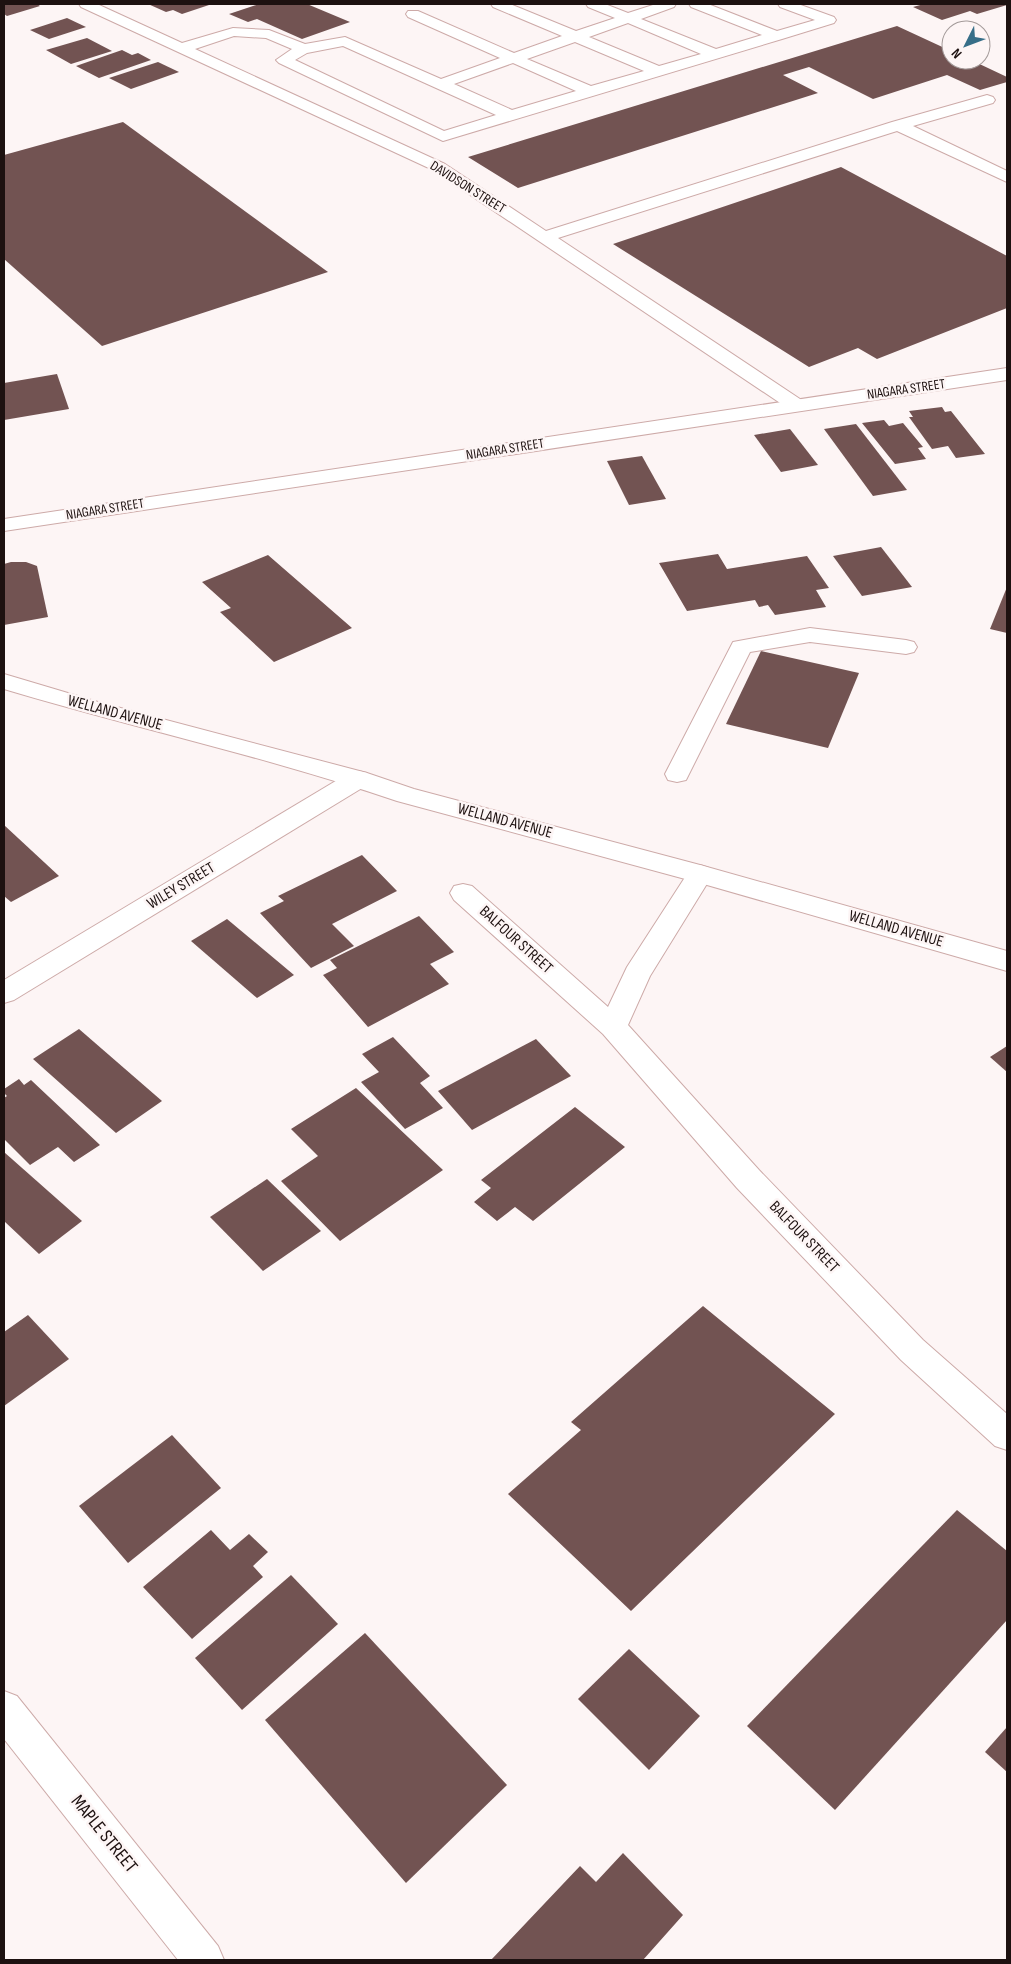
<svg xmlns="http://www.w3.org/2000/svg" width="1011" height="1964" viewBox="0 0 1011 1964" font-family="'Sofia Sans Condensed',sans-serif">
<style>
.building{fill:#725352}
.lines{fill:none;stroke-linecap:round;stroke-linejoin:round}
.minor-casing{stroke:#cdaaa8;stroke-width:2}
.major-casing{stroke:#cdaaa8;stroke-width:2}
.minor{fill:#fff;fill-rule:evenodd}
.major{fill:#fff;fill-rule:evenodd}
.labels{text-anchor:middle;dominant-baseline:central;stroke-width:5;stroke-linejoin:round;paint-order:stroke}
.far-street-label{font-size:14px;fill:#1d1110;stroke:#fdf5f5}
.street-label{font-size:16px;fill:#1d1110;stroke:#fdf5f5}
.near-street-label{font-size:19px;fill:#1d1110;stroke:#fdf5f5}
</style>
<rect width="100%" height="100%" fill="#fdf5f5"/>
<!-- building -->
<g class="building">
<polygon points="4,4 37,4 40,6 7,16 4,14"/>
<polygon points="148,4 212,4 182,14 173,10 166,12"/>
<polygon points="259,4 307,4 350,22 302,39 257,19 248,22 229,14"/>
<polygon points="924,4 1007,4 1007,5 977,14 970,11 942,20 913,7"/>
<polygon points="67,18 86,27 49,39 30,30"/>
<polygon points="897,26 951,51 951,60 971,60 1007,77 1007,82 980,90 947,75 873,99 809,67 783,75 818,93 518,188 468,157"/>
<polygon points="87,38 112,51 71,64 46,50"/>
<polygon points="122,50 132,55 138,53 151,60 99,78 76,66"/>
<polygon points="158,62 179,72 131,89 109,78"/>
<polygon points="123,122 328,272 102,346 4,259 4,155"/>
<polygon points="841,167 1007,256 1007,308 877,359 858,348 809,367 613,244"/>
<polygon points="57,374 69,409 4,420 4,383"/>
<polygon points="942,407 945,412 951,411 985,454 956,458 948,446 932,449 909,417 913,417 909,411"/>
<polygon points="884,420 889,426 903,423 923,447 918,448 926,459 895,464 862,423"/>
<polygon points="856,424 907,490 873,496 824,429"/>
<polygon points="790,429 818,465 781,472 754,435"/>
<polygon points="642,456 666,499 629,505 607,461"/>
<polygon points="881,547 912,587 862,596 833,556"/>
<polygon points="718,554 727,569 807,556 829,588 816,590 826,607 775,615 768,605 759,607 755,600 687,611 659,563"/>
<polygon points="268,555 352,628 274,662 220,612 231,608 202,582"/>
<polygon points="11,562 26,562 37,566 48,617 4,625 4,564"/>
<polygon points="1007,587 1007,633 990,629"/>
<polygon points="761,651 859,673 828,748 726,724"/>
<polygon points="4,825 59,876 11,902 4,896"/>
<polygon points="362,855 397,891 332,924 354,946 311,968 260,913 284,901 278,896"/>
<polygon points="419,916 454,952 430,964 449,984 368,1027 323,975 337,968 330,960"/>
<polygon points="227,919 294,975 257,998 191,941"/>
<polygon points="79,1029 162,1101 116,1133 33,1059"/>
<polygon points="393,1037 430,1076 420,1083 443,1108 405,1129 361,1082 379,1072 362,1054"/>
<polygon points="536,1039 571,1076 472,1130 438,1091"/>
<polygon points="1007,1046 1007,1072 990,1057"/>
<polygon points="19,1079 24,1085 31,1080 100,1145 74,1162 58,1147 30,1165 4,1139 4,1098 7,1096 4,1093 4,1089"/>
<polygon points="356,1088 443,1170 340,1241 281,1181 318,1156 291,1129"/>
<polygon points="575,1107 625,1147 533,1221 515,1207 497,1221 474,1202 491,1188 481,1180"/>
<polygon points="4,1152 82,1221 39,1254 4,1221"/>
<polygon points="267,1179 321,1231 263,1271 210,1217"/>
<polygon points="703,1306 835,1414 631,1611 508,1494 581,1430 571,1422"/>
<polygon points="28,1315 69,1359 4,1406 4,1332"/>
<polygon points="172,1435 221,1488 128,1563 79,1506"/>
<polygon points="957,1510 1007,1551 1007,1620 835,1810 747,1726"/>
<polygon points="211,1530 230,1550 249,1534 268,1552 253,1566 263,1577 192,1639 143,1587"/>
<polygon points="291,1575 338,1624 242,1710 195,1658"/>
<polygon points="365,1633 507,1785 406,1883 265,1720"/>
<polygon points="629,1649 700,1716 649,1770 578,1699"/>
<polygon points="1007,1727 1007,1772 985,1752"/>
<polygon points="623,1853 683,1915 643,1960 491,1960 580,1866 596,1882"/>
</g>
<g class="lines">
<defs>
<g id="minor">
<path d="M79,4H97L182,43L233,28L269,30L305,44L345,37L441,79L500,58L408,17L406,14L408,11H418L514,53L562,36L493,7L491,4H510L576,31L615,18L588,7L586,4H605L628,13L656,4H676L674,7L641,19L716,49L762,35L691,7L689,4H708L777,31L815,20L780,7L778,4H798L834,17L836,20L834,23L782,39L443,141L279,63L276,60L292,49L266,38L234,36L195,49L445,164L546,231L892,122L987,95L993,97L995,100L993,103L913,126L1007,171V182L897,131L558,238L803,401L806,405L803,409L796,411L789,409L433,170L81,7ZM628,23L701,54L659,66L589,37ZM575,42L644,71L591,86L527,59ZM343,46L496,115L444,131L295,60L307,53ZM513,63L576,91L512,110L454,84Z"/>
<polygon points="810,628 906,640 914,642 917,647 914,652 906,654 810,642 750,652 686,780 677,782 668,780 665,774 733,642"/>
<polygon points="358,771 367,773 370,779 367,785 14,1000 4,1003 4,980 349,773"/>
<polygon points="700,865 709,868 713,874 650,976 628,1025 759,1170 923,1340 1007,1414 1007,1450 995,1446 901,1360 737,1188 603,1034 454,900 450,893 454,886 463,884 472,886 608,1007 627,967 691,868"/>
<polygon points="4,1691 17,1696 218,1946 224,1960 178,1960 4,1739"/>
</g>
<g id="major">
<polygon points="1007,368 1007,380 4,531 4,519"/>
<path d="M4,674L98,702L367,773L414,789L700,865L1007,951V971L700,883L397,801C268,757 134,728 4,689Z"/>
</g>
</defs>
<!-- minor casing -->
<use href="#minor" class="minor-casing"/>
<!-- major casing -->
<use href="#major" class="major-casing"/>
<!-- minor -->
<use href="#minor" class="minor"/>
<!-- major -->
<use href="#major" class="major"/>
</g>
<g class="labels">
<!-- far-street labels -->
<g class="far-street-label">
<text transform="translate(468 187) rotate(32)">DAVIDSON STREET</text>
<text transform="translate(906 389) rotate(-8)">NIAGARA STREET</text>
<text transform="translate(505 449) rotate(-9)">NIAGARA STREET</text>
<text transform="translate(105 509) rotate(-9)">NIAGARA STREET</text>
</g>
<!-- street labels -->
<g class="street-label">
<text transform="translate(115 713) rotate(15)">WELLAND AVENUE</text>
<text transform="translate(505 821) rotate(15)">WELLAND AVENUE</text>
<text transform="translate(181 886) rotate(-31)">WILEY STREET</text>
<text transform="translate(896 929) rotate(16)">WELLAND AVENUE</text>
<text transform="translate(516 940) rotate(42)">BALFOUR STREET</text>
<text transform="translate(804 1237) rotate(46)">BALFOUR STREET</text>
</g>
<!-- near-street labels -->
<g class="near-street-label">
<text transform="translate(104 1834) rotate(51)">MAPLE STREET</text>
</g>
</g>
<!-- border -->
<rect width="1011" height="1964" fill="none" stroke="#1d1110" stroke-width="10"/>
<!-- north arrow -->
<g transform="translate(966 45) rotate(228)"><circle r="24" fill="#fdf5f5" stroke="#a39a99"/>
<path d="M0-4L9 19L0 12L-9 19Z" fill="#366e88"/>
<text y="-8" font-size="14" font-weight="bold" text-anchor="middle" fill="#1d1110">N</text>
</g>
</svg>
